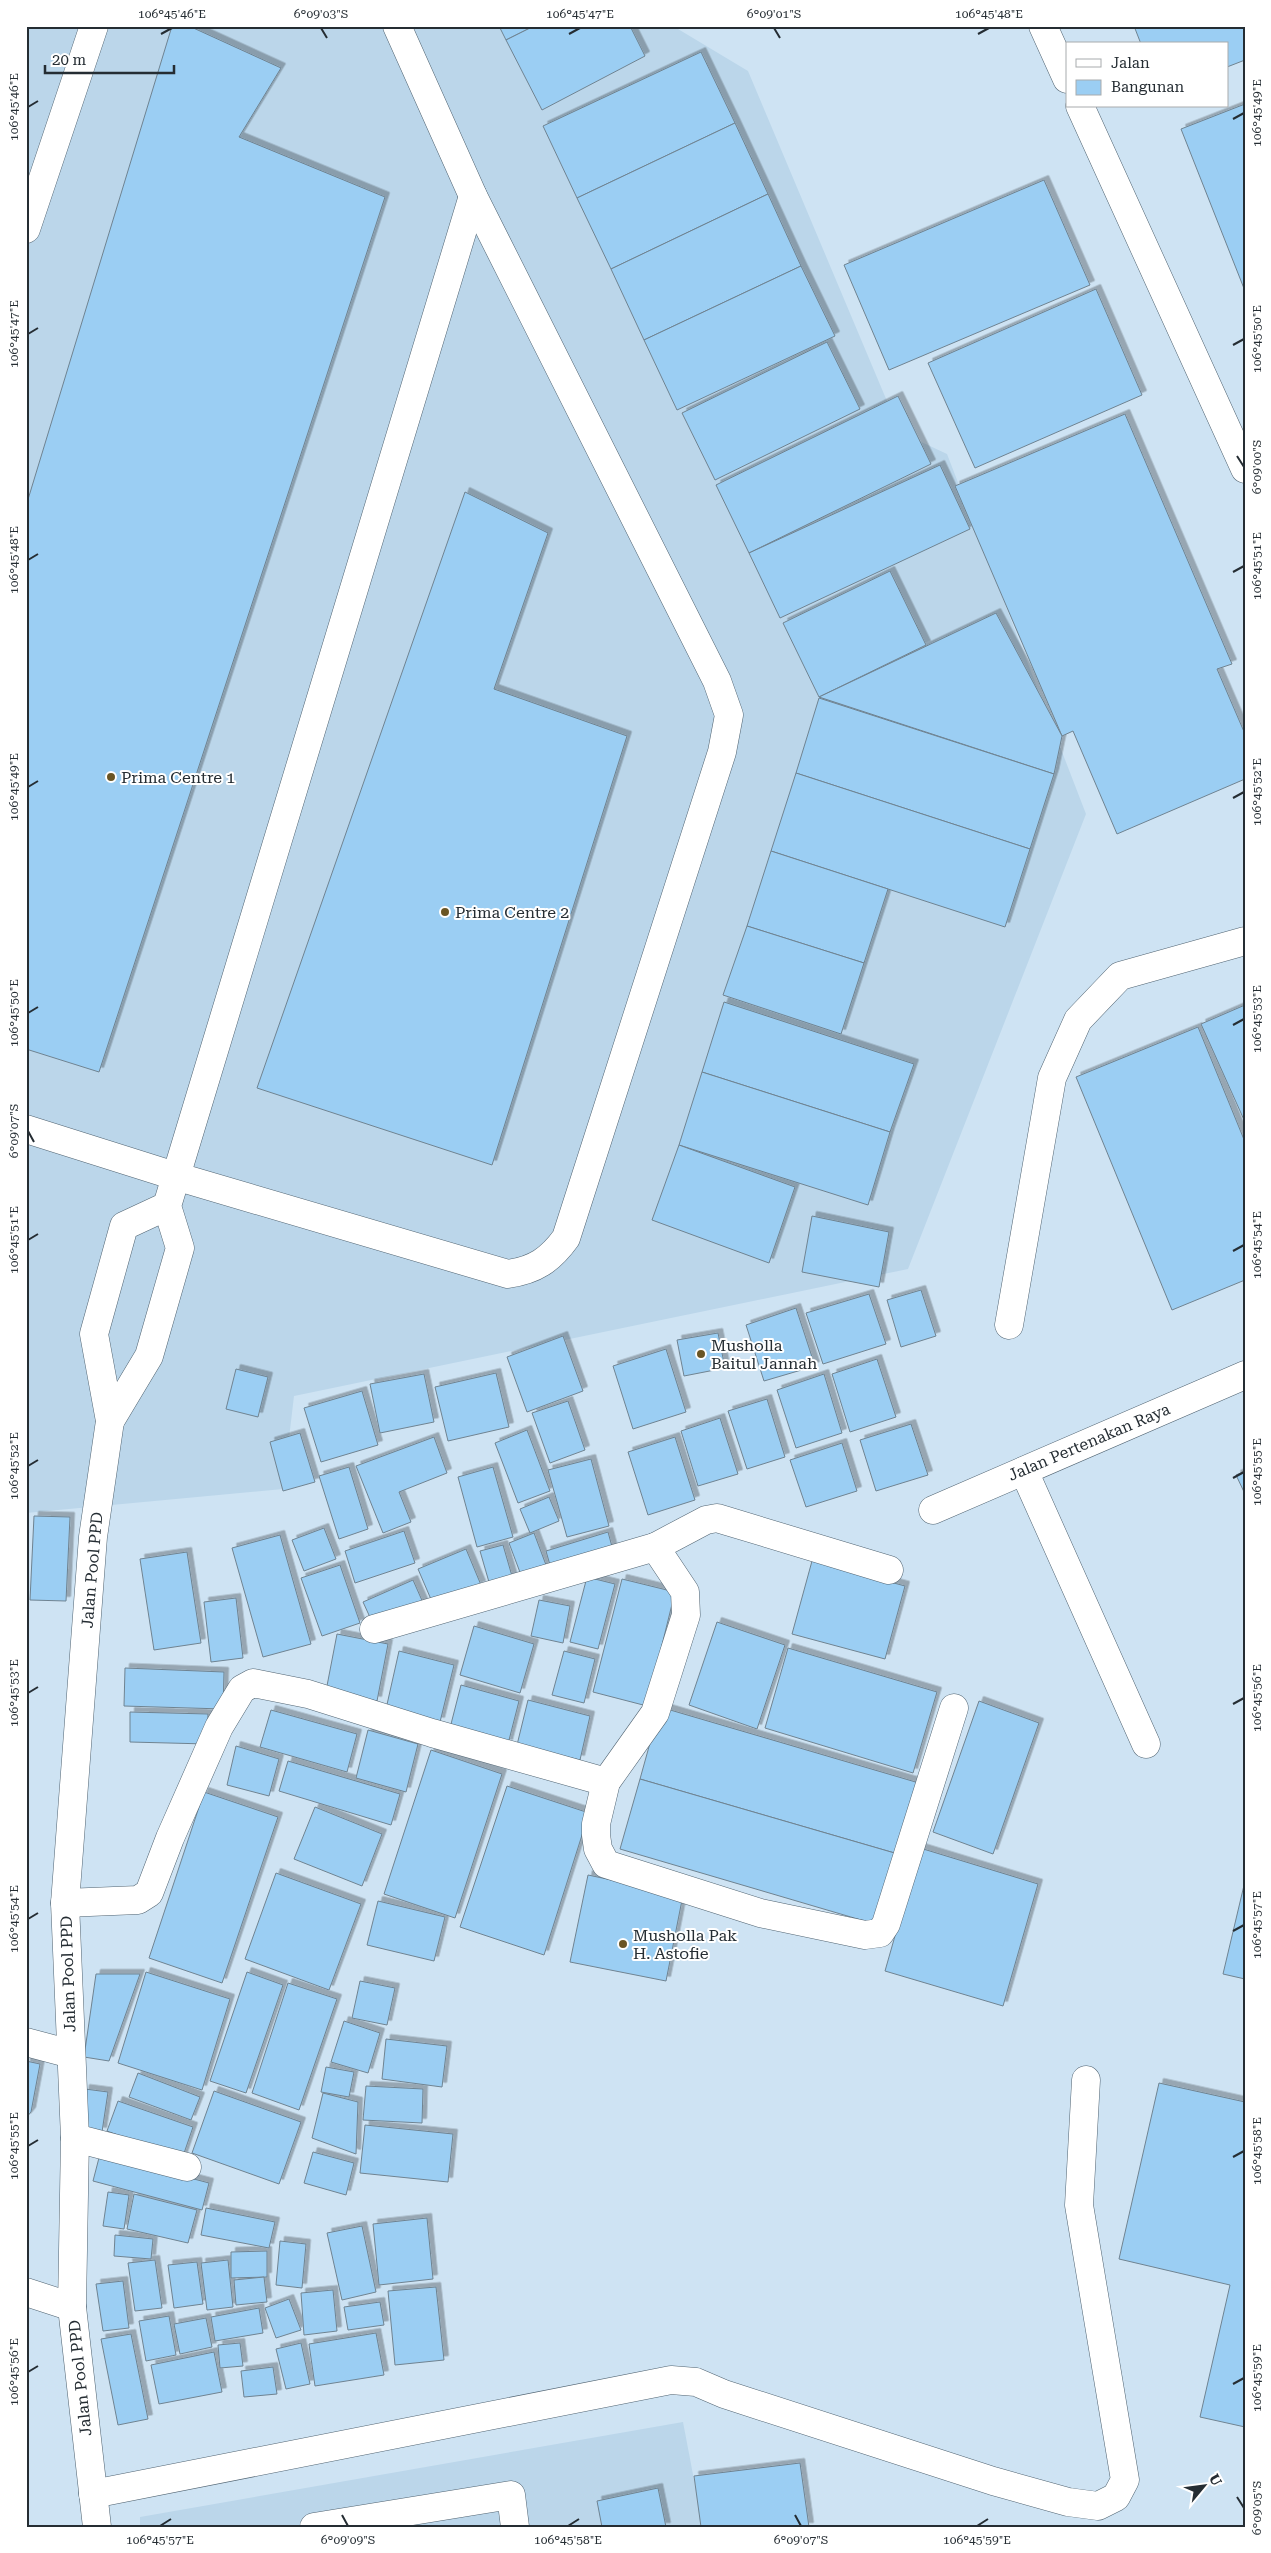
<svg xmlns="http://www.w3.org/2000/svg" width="1271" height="2553" viewBox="0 0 1271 2553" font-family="'Roboto Serif',serif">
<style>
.built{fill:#bbd6ea}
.building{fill:#9bcef3;stroke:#6f8391;filter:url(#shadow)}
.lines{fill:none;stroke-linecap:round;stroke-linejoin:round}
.minor-casing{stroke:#516472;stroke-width:29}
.minor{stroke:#fff;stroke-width:28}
.ticks{fill:none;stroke:#252d33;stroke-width:2}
.poi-dot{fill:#6a5524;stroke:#fff;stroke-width:2}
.labels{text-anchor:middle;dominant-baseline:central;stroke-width:4;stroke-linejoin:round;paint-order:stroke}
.poi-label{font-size:16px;fill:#252d33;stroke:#fff;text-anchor:start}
.street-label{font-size:16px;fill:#252d33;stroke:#fff}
.neatline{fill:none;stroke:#252d33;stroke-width:2}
.ticks-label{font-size:12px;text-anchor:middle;fill:#252d33}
</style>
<defs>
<filter id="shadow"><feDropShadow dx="4.5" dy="-4.5" stdDeviation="0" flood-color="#0004"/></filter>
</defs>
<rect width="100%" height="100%" fill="#cee3f3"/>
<!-- built -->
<g class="built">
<polygon points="26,26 673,26 748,71 900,432 947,454 1086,814 908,1269 294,1396 283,1489 26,1513"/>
<polygon points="683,2422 703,2527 140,2527 140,2517"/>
</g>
<!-- building -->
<g class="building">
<polygon points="172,26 189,26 281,68 239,137 385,197 99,1072 26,1049 26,506"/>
<polygon points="499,26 534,26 506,40"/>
<polygon points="534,26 630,26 645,56 542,110 506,40"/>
<polygon points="1134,26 1245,26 1245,60 1227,67 1227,44 1141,44"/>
<polygon points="701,52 735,123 577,198 543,126"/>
<polygon points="1245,104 1245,291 1181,129"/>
<polygon points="735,123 768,194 611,269 577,198"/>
<polygon points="1044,180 1090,285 889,370 844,265"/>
<polygon points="768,194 801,266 644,340 611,269"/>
<polygon points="801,266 835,336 677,410 644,340"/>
<polygon points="1096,289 1142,395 975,468 928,363"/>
<polygon points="827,342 860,409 715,480 682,413"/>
<polygon points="898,396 931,464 749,553 716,485"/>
<polygon points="1125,414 1232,664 1217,669 1245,734 1245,779 1117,834 1073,731 1062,736 955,486"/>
<polygon points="940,465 970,529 780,618 749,553"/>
<polygon points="465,492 548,533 494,689 627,736 492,1165 257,1088"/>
<polygon points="890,571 926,645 819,697 783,623"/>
<polygon points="996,613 1062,736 1054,774 819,697"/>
<polygon points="819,698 1054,774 1030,849 796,773"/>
<polygon points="796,773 1030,849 1005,927 771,851"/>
<polygon points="771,851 888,889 864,963 747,926"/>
<polygon points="747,926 864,963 841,1034 723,995"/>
<polygon points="724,1002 914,1064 890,1132 702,1072"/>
<polygon points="1245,1005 1245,1122 1201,1024"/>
<polygon points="1198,1027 1245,1142 1245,1280 1172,1310 1076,1077"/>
<polygon points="702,1072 890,1132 868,1205 679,1145"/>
<polygon points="679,1145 795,1187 769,1263 652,1220"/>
<polygon points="812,1216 889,1232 879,1287 802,1272"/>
<polygon points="921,1290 936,1336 901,1347 887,1300"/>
<polygon points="869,1294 886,1344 823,1364 806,1313"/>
<polygon points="796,1308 815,1366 764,1381 746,1325"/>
<polygon points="718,1333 725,1368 684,1376 677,1340"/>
<polygon points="563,1336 583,1391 527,1412 507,1357"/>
<polygon points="666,1349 686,1412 633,1429 613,1366"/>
<polygon points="877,1359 896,1417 850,1432 832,1374"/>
<polygon points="236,1369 268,1377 258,1417 226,1409"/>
<polygon points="496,1373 509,1427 448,1441 435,1387"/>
<polygon points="424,1374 434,1422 380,1433 370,1384"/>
<polygon points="824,1374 842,1433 796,1448 777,1390"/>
<polygon points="362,1391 378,1445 321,1462 304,1408"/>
<polygon points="767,1399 785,1457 747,1469 728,1411"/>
<polygon points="568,1401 585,1450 550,1463 532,1413"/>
<polygon points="720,1418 738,1474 698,1486 681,1431"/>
<polygon points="911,1424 928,1475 876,1491 860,1440"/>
<polygon points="527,1430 550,1491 518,1503 495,1443"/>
<polygon points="300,1433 315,1482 283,1491 270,1442"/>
<polygon points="434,1437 447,1473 399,1492 411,1522 383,1533 356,1466"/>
<polygon points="675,1437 695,1500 648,1515 628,1452"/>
<polygon points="842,1443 857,1491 806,1507 790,1460"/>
<polygon points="591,1459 609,1526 567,1537 548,1470"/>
<polygon points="349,1467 368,1529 339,1539 319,1476"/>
<polygon points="493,1467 513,1537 477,1547 458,1477"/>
<polygon points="1245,1471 1245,1494 1236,1475"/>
<polygon points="549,1497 559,1521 530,1533 520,1509"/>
<polygon points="34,1516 70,1517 66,1601 30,1600"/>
<polygon points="324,1528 336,1559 304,1571 292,1540"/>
<polygon points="404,1531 415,1563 355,1583 345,1551"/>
<polygon points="608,1532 614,1554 552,1572 546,1551"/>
<polygon points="534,1533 549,1573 524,1583 509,1543"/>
<polygon points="280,1535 311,1644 263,1657 232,1548"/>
<polygon points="503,1545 514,1583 491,1589 480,1551"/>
<polygon points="466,1549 481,1585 433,1604 418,1569"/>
<polygon points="187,1552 201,1643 154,1650 140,1559"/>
<polygon points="812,1561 905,1586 885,1659 792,1634"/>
<polygon points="340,1565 360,1623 322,1636 301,1578"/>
<polygon points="587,1577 615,1584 598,1649 570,1642"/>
<polygon points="622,1579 675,1592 647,1706 593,1692"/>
<polygon points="413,1580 424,1605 374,1626 363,1602"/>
<polygon points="236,1598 243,1658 211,1662 204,1602"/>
<polygon points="539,1600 570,1606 563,1643 531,1636"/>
<polygon points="717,1622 785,1645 757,1729 689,1705"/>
<polygon points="474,1626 534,1644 520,1693 460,1675"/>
<polygon points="337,1634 388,1644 377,1701 326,1691"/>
<polygon points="788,1648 937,1692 913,1773 765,1728"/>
<polygon points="399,1651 454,1665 440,1722 386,1709"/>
<polygon points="564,1651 595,1659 584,1703 552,1695"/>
<polygon points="125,1668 224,1672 223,1709 124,1706"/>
<polygon points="461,1685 519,1701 508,1744 450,1728"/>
<polygon points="528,1700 590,1716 580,1760 517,1745"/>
<polygon points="979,1701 1039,1723 993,1854 933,1832"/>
<polygon points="660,1707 919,1783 898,1854 640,1779"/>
<polygon points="271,1710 357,1734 347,1772 260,1747"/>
<polygon points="130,1712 208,1714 207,1744 130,1742"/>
<polygon points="368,1730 418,1744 406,1792 356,1778"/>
<polygon points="236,1746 279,1759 269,1796 227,1785"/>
<polygon points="431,1750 502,1774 455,1918 384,1894"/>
<polygon points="288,1761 400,1794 391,1825 279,1791"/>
<polygon points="640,1779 898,1854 878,1925 620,1849"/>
<polygon points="507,1786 589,1813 544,1955 460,1927"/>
<polygon points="204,1792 278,1817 222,1983 149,1958"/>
<polygon points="315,1807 382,1834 362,1886 294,1859"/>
<polygon points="920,1848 1038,1884 1003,2006 885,1971"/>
<polygon points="276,1873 361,1904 329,1990 245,1959"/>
<polygon points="588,1875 683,1895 666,1981 570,1962"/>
<polygon points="1245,1881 1245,1979 1223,1974"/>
<polygon points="378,1901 445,1917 434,1961 367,1945"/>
<polygon points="146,1972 230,1999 202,2090 118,2063"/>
<polygon points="247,1972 283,1985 246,2093 210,2081"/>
<polygon points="96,1974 140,1974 109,2061 84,2057"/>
<polygon points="360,1981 395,1988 387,2025 352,2018"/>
<polygon points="288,1983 337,1999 299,2110 252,2093"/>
<polygon points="344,2021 380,2033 368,2073 331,2062"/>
<polygon points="386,2039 447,2046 442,2087 382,2079"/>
<polygon points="26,2061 40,2064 31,2112 26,2118"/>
<polygon points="326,2067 354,2072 349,2097 321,2092"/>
<polygon points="138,2073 200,2097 191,2120 129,2097"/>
<polygon points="1159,2083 1245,2102 1245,2427 1200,2417 1230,2285 1119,2259"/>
<polygon points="366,2086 423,2089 422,2123 363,2120"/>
<polygon points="85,2089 108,2092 102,2132 80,2129"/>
<polygon points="214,2091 301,2122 279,2184 192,2153"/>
<polygon points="323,2093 358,2102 356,2154 312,2138"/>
<polygon points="118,2101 193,2127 182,2159 107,2131"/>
<polygon points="365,2125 453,2134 448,2182 360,2173"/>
<polygon points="313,2152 354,2163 346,2195 304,2183"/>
<polygon points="100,2154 209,2183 202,2210 93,2181"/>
<polygon points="108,2192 129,2195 124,2229 103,2226"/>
<polygon points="134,2194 197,2210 188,2243 127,2229"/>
<polygon points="206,2208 275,2222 269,2248 201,2235"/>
<polygon points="427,2218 433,2279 379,2285 373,2224"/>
<polygon points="362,2226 376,2292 342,2300 327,2233"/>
<polygon points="115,2235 153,2239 151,2259 114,2256"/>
<polygon points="280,2241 306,2244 302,2288 276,2285"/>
<polygon points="267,2251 267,2277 231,2278 231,2252"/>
<polygon points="155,2260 162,2308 135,2311 128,2263"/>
<polygon points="228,2260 233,2307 207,2310 201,2263"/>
<polygon points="197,2262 203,2304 174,2308 168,2265"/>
<polygon points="264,2277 267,2302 236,2305 234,2280"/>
<polygon points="123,2281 129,2328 103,2331 96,2284"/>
<polygon points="436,2287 444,2360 395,2365 388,2291"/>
<polygon points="333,2290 337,2331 304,2335 301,2293"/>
<polygon points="289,2299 301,2330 276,2338 265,2308"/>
<polygon points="380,2302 384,2325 348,2330 344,2307"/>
<polygon points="259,2308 263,2333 215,2341 211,2317"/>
<polygon points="169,2316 176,2355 146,2361 139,2321"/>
<polygon points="206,2318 212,2347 180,2354 174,2324"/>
<polygon points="376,2333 384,2375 315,2386 309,2344"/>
<polygon points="131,2334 148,2419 118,2425 101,2339"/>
<polygon points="240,2343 243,2366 220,2368 218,2345"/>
<polygon points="301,2343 310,2384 286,2389 276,2349"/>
<polygon points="214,2352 222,2392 159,2404 151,2365"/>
<polygon points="273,2367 277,2394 244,2397 241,2371"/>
<polygon points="800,2463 809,2527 701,2527 694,2476"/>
<polygon points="658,2488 666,2527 602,2527 597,2501"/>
</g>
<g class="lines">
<defs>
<g id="minor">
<polyline points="1043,26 1067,79"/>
<polyline points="1080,106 1245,469"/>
<polyline points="26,229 94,26"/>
<path d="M26,1129L175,1176L508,1274C535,1270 550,1260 566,1238L722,752L729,715L717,681L473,196L397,26"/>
<polyline points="1009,1325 1052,1078 1078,1020 1120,976 1245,941"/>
<polyline points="110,1421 149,1356 180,1248 167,1206 473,196"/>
<polyline points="1024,1471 1146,1744"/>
<polyline points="933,1510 1245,1375"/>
<polyline points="655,1547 685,1592 686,1615 655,1713 606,1782 596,1824 596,1835 598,1849 606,1864 760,1913 865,1935 880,1933 886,1924 954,1708"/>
<polyline points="374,1629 655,1547 706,1520 717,1518 889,1570"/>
<polyline points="65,1903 138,1900 149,1893 170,1838 219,1727 242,1689 253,1683 308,1694 432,1733 606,1782"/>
<polyline points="26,2042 71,2054"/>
<polyline points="75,2138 187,2167"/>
<polyline points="26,2292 72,2307"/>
<polyline points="93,2494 671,2380 696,2382 724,2394 993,2481 1068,2502 1098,2506 1116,2497 1125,2480 1079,2205 1086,2080"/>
<polyline points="97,2527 72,2307 75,2138 65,1903 93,1537 110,1421 94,1334 124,1226 167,1206"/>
<polyline points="314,2527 511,2495 515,2527"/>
</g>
</defs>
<!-- minor casing -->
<use href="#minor" class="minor-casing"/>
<!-- minor -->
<use href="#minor" class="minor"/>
</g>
<!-- ticks -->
<path class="ticks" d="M321,28L327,38M774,28L780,38M161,34L172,28M569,34L580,28M978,34L989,28M28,107L38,101M1233,119L1244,113M28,334L38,328M1233,345L1244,339M1237,456L1244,467M28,560L38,554M1233,572L1244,566M28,787L38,781M1233,798L1244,792M28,1013L38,1007M1233,1025L1244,1019M28,1131L34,1142M28,1240L38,1234M1233,1251L1244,1245M28,1466L38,1460M1233,1478L1244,1472M28,1693L38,1687M1233,1704L1244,1698M28,1919L38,1913M1233,1931L1244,1925M28,2146L38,2140M1233,2157L1244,2151M28,2372L38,2366M1233,2384L1244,2378M1237,2497L1244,2508M342,2515L348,2526M795,2515L801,2526M160,2526L171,2519M568,2526L579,2519M977,2526L988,2519"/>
<!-- markers -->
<g class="poi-dot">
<circle cx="111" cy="777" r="5"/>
<circle cx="445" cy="912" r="5"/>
<circle cx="701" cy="1354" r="5"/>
<circle cx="623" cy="1944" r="5"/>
</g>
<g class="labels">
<!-- poi labels -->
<g class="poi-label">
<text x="121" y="777">Prima Centre 1</text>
<text x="455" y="912">Prima Centre 2</text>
<text x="711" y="1345">Musholla<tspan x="711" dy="18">Baitul Jannah</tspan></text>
<text x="633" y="1935">Musholla Pak<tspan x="633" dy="18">H. Astofie</tspan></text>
</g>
<!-- street labels -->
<g class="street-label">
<text transform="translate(1089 1442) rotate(-23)">Jalan Pertenakan Raya</text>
<text transform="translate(92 1570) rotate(-85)">Jalan Pool PPD</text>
<text transform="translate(68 1974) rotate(-92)">Jalan Pool PPD</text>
<text transform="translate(80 2378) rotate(-96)">Jalan Pool PPD</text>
</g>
</g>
<!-- border -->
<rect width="1271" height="2553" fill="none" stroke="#ffffff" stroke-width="55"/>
<!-- legend -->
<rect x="1066" y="42" width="162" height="65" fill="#ffffff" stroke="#a8abad"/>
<rect x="1076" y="59" width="25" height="8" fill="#ffffff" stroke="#a8abad"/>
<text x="1111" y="68" font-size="15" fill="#252d33">Jalan</text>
<rect x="1076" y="80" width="25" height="15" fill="#9bcef3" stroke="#a8abad"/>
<text x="1111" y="92" font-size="15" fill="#252d33">Bangunan</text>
<!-- north arrow -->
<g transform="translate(1204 2486) rotate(61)" stroke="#ffffff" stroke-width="4" paint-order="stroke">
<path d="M0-4L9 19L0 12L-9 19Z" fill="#252d33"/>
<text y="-8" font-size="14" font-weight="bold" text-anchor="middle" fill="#252d33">U</text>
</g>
<!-- scale -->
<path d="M45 65v8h129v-8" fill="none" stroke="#252d33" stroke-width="2.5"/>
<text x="52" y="65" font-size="15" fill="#252d33" stroke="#ffffff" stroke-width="4" paint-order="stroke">20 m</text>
<rect x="28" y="28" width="1216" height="2498" class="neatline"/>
<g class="ticks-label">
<text x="172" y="18">106°45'46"E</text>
<text x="321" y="18">6°09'03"S</text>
<text x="580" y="18">106°45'47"E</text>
<text x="774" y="18">6°09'01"S</text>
<text x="989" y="18">106°45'48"E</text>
<text transform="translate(14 107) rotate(-90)" y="4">106°45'46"E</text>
<text transform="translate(1257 113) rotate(-90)" y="4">106°45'49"E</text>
<text transform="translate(14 334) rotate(-90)" y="4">106°45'47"E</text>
<text transform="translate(1257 339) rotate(-90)" y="4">106°45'50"E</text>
<text transform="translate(1257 467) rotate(-90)" y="4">6°09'00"S</text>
<text transform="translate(14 560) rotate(-90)" y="4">106°45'48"E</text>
<text transform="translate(1257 566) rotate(-90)" y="4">106°45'51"E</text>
<text transform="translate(14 787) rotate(-90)" y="4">106°45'49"E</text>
<text transform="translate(1257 792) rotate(-90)" y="4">106°45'52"E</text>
<text transform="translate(14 1013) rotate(-90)" y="4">106°45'50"E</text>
<text transform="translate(1257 1019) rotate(-90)" y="4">106°45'53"E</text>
<text transform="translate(14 1131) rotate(-90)" y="4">6°09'07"S</text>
<text transform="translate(14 1240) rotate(-90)" y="4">106°45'51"E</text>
<text transform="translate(1257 1245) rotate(-90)" y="4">106°45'54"E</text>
<text transform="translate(14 1466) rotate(-90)" y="4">106°45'52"E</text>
<text transform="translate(1257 1472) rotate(-90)" y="4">106°45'55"E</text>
<text transform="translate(14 1693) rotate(-90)" y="4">106°45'53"E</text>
<text transform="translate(1257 1698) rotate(-90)" y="4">106°45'56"E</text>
<text transform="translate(14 1919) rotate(-90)" y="4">106°45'54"E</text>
<text transform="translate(1257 1925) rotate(-90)" y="4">106°45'57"E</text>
<text transform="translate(14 2146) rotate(-90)" y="4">106°45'55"E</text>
<text transform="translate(1257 2151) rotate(-90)" y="4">106°45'58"E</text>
<text transform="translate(14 2372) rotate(-90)" y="4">106°45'56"E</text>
<text transform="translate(1257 2378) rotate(-90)" y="4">106°45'59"E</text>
<text transform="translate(1257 2508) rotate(-90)" y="4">6°09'05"S</text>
<text x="160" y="2544">106°45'57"E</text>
<text x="348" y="2544">6°09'09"S</text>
<text x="568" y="2544">106°45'58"E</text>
<text x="801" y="2544">6°09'07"S</text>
<text x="977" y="2544">106°45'59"E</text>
</g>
</svg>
